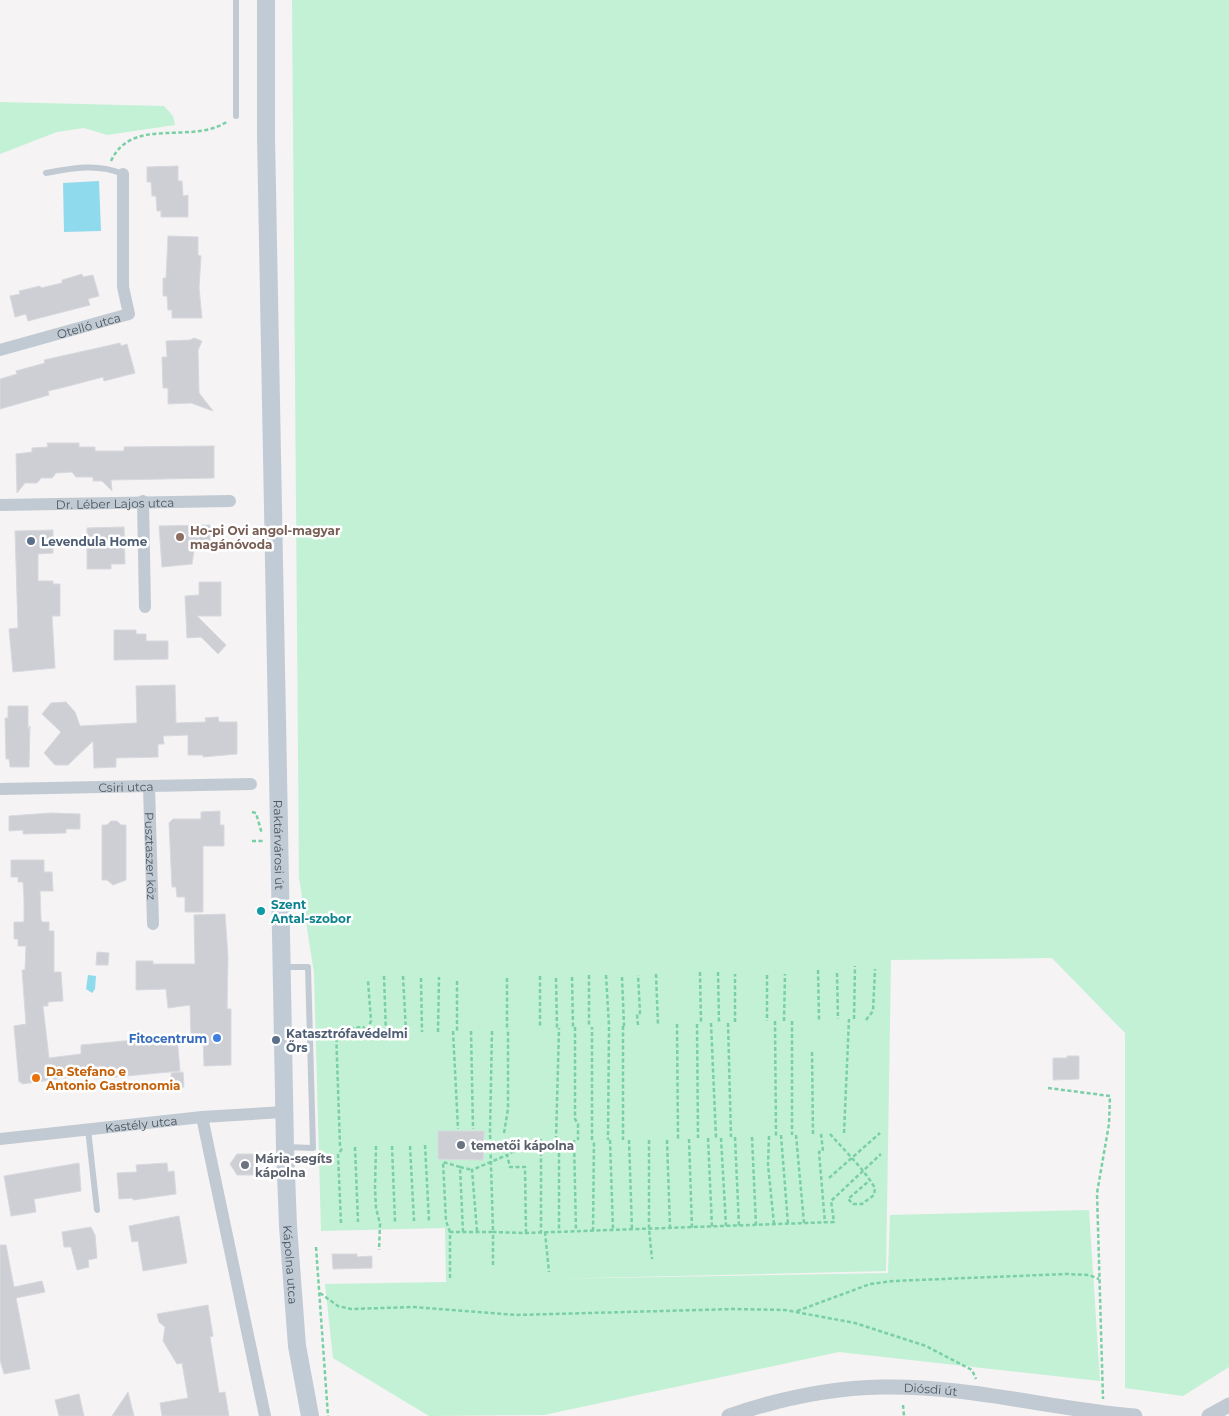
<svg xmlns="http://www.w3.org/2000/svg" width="1229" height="1416" viewBox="0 0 1229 1416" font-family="Montserrat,sans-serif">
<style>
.green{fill:#c3f1d5}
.water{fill:#90daee}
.building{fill:#cdcfd5;stroke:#d7d9de}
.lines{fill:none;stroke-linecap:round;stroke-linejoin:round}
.path{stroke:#7ad0a6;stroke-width:2.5;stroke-dasharray:4 2.5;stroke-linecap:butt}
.service{stroke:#c1cad2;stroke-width:6}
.minor{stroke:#c1cad2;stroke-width:12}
.tertiary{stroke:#c1cad2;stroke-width:15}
.secondary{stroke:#c1cbd6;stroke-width:18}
.education-dot{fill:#8d6e63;stroke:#fff;stroke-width:2}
.service-dot{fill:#5c6f8a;stroke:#fff;stroke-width:2}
.culture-dot{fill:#0f9aa8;stroke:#fff;stroke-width:2}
.shop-dot{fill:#3f7fe0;stroke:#fff;stroke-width:2}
.food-dot{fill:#e8710a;stroke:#fff;stroke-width:2}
.worship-dot{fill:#6b7280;stroke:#fff;stroke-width:2}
.labels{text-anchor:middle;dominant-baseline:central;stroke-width:5;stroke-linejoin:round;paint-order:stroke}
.street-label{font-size:12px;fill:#4a5661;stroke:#fff}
.education-label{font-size:12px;font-weight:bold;fill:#785e54;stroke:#fff;text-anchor:start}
.service-label{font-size:12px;font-weight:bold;fill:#4e5e75;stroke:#fff;text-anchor:start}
.culture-label{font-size:12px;font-weight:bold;fill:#0d838f;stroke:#fff;text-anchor:start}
.shop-label{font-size:12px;font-weight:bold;fill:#366cbe;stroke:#fff;text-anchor:end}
.food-label{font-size:12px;font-weight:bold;fill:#c56008;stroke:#fff;text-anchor:start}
.worship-label{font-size:12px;font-weight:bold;fill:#5b616d;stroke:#fff;text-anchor:start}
</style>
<rect width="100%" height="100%" fill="#f5f3f3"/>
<!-- green -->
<g class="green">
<polygon points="292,0 1229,0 1229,1367 1183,1396 1125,1388 1125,1033 1052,958 891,960 886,1271 547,1279 888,1273 890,1215 1089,1210 1100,1381 839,1352 544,1415 429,1416 333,1358 325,1284 446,1282 445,1228 321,1231 314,973 299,878"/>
<polygon points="0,102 164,106 173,116 175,125 107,135 84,128 57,132 0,154"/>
</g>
<!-- water -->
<g class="water">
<polygon points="99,181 101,231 64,232 63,183"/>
<polygon points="88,975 96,976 95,989 92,993 86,989"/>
</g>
<!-- building -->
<g class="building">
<polygon points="178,166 178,181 182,181 183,196 188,195 188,217 161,217 161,211 157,211 156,196 152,196 151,182 147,182 147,167"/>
<polygon points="168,236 198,237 198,255 201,256 199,288 202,318 172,318 172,310 168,310 167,296 163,296 163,278 166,278"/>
<polygon points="82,274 83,277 93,275 99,296 88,299 90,305 28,321 26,314 15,317 10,296 20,294 19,291 40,286 41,288 62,283 62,280"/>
<polygon points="194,338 202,341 198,350 199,393 213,411 191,403 168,404 168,388 163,388 162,357 167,357 166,341 190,340"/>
<polygon points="120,343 121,346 127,344 135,373 104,381 103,377 61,388 48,391 49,395 0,409 0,379 17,374 16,371 45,363 44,360"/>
<polygon points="47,443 79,443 79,447 95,447 95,451 124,451 124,447 214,446 214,478 111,480 112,491 102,481 93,481 93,477 76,477 72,472 56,473 52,478 41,478 37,483 25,483 17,493 16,454 32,452 32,448 48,447"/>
<polygon points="210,525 210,550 194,550 192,564 162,567 159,526"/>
<polygon points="124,527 125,564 111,564 111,569 87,569 87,528"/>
<polygon points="53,530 53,553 38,554 38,581 53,581 53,584 60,584 60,616 52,616 55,668 13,672 9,629 18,628 15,531"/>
<polygon points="199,582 221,582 221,616 197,616 226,645 218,654 201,637 187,638 185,596 199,595"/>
<polygon points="114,630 136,630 136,634 146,634 146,641 168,641 168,659 114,660"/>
<polygon points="175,685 176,723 206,722 205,718 218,717 219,722 237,722 237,754 203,757 203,755 188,755 188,735 163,736 164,744 158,744 158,757 116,758 116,767 94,768 93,741 68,765 55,765 44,753 61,732 42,714 51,703 66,702 75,712 80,726 137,723 136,686"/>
<polygon points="8,706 28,706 28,729 30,726 29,767 10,767 9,759 6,759 5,718 8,718"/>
<polygon points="220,811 220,825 224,825 224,846 203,846 203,912 185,912 185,897 177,897 176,887 172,887 169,823 173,819 201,819 201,812"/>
<polygon points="51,813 80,814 80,829 66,829 66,833 23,834 23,830 9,831 9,816"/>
<polygon points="111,821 117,821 121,825 126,825 126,880 113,885 107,880 102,880 102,825 107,825"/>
<polygon points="11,860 44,860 44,872 52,872 53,891 40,891 41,919 42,922 49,922 49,931 54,931 54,972 61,972 63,1001 48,1002 48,1006 43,1006 49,1058 81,1054 81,1045 177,1036 180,1071 94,1079 93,1074 22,1084 21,1082 19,1082 14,1026 26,1024 22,970 25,970 26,946 18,946 18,939 14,939 14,922 24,922 24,899 23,882 18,882 18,877 11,877"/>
<polygon points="225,914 228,957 227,1009 231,1009 231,1065 204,1066 203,1036 191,1037 190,1005 168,1008 166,989 136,990 136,961 153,961 153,964 195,964 194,915"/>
<polygon points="97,952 109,953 108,965 96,965"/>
<polygon points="1067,1056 1079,1056 1079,1079 1053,1080 1053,1058 1067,1058"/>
<polygon points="183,1072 184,1087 172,1088 171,1073"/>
<polygon points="438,1131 484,1131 483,1160 438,1159"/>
<polygon points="237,1154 259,1154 260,1175 237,1175 230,1164"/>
<polygon points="79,1163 81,1191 34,1199 36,1212 11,1216 4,1176"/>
<polygon points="167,1163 168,1172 174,1171 176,1194 133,1200 133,1198 119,1199 117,1173 137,1172 136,1165"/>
<polygon points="179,1216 187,1263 143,1271 138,1241 132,1242 129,1226"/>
<polygon points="91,1227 95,1235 97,1258 88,1260 89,1267 77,1270 71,1247 64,1247 62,1232"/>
<polygon points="0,1245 6,1245 14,1287 42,1281 45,1292 16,1298 30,1369 4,1374 0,1360"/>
<polygon points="332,1254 357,1254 357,1257 372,1256 372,1268 333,1269"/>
<polygon points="208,1305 213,1336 210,1337 219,1393 225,1392 229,1416 162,1416 160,1403 188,1398 182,1363 177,1364 163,1341 165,1327 159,1322 157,1314"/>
<polygon points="128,1392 134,1416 112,1416"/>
<polygon points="79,1394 84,1416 59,1416 55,1400"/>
</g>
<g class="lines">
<!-- path -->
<g class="path">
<path d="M111,161C132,115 192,146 228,121"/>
<polyline points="252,812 256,813 262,834"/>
<polyline points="252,841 263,841"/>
<polyline points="818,970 819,1020"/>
<polyline points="700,972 701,1024"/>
<polyline points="718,972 719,1023"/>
<polyline points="837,973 838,1019"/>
<polyline points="656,974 658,1025"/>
<polyline points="589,975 589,1027"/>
<polyline points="606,975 609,1026 608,1140"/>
<polyline points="767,975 767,1021"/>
<polyline points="384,976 386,1033"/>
<polyline points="403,976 406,1032"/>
<polyline points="540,976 540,1028"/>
<polyline points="572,977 573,1028"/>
<polyline points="622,977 624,1026"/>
<polyline points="421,978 422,1032"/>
<polyline points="507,978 507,1029"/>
<polyline points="556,978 557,1028"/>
<polyline points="457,981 457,1031"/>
<polyline points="854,1019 855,966"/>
<polyline points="866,1020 873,1011 875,969"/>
<polyline points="775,1021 776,1136"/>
<polyline points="784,1021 785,974"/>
<polyline points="792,1021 792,1135"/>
<polyline points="735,1022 735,974"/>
<polyline points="711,1023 716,1138"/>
<polyline points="728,1023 731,1137"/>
<polyline points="677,1024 678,1139"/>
<polyline points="697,1024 698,1138"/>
<polyline points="638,1025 637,1014 640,1013 638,975"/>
<polyline points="623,1026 623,1140"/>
<polyline points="575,1027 575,1119 578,1124 578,1140"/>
<polyline points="367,1030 371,1021 368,981"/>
<polyline points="453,1031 458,1129"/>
<polyline points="471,1031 473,1129"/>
<polyline points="438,1032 439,977"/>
<polyline points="812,1052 813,1134"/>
<polyline points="1048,1088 1110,1096 1109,1124 1097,1193 1103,1399"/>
<polyline points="504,1133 508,1109 508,1029"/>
<polyline points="844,1133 849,1019"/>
<polyline points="821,1134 823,1151 819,1152 825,1223"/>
<path d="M830,1134C845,1151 863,1168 875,1188L874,1195L862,1204H853L848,1199L870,1180"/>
<polyline points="781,1135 788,1224"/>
<polyline points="796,1135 804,1223"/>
<polyline points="769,1136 768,1165 774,1224"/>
<polyline points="735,1137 739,1226"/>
<polyline points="752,1137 756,1225"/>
<polyline points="708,1138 712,1227"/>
<polyline points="721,1138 726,1226"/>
<polyline points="541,1139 541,1232"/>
<polyline points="689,1139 692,1228"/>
<polyline points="556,1140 559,1028"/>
<polyline points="559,1140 559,1232"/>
<polyline points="574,1140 576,1231"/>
<polyline points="592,1140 592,1027"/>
<polyline points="610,1140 613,1230"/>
<polyline points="629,1140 632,1230"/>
<polyline points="649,1140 649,1229 652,1259"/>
<polyline points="667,1140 670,1228"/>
<polyline points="425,1145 429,1221"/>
<polyline points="340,1146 336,1030 363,1027 370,1034"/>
<polyline points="376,1146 375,1188 376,1208 380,1224 379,1250"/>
<polyline points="392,1146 395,1222"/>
<polyline points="410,1146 414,1221"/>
<polyline points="355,1147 358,1222"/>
<polyline points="460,1167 472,1170"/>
<polyline points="829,1178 880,1133"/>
<polyline points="341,1223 338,1155 343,1147"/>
<polyline points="477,1231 472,1170 507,1155"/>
<polyline points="593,1231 594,1140"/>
<polyline points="450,1232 446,1221 443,1162 460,1167 463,1232"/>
<polyline points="545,1232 549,1272"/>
<polyline points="526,1233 525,1167 510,1167 507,1155 524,1146 527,1138"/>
<polyline points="316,1247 328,1416"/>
<polyline points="493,1265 493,1232 526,1233 834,1222 831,1201 881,1154"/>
<polyline points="450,1278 450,1232 493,1232 490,1131 492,1030"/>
<polyline points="320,1293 338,1306 351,1309 414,1307 516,1315 735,1309 785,1310 855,1323 926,1346 972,1370 976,1379"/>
<polyline points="797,1311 870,1284 893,1281 1066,1274 1089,1275 1099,1279"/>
<polyline points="903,1405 904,1416"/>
</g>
<!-- service -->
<g class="service">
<polyline points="236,116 236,0"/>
<path d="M46,173C72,168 98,163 123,174"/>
<polyline points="283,967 308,967 313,1148 286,1147"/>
<polyline points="88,1129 97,1210"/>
</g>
<!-- minor -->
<g class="minor">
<path id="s1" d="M0,350L129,314L123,287V174"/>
<polyline points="143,501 145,607"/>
<path id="s2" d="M0,505L230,501"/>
<path id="s3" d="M149,787L153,924"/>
<path id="s4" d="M0,789L251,784"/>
<polyline points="202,1117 265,1416"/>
<path id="s5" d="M0,1139L202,1117L284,1112"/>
</g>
<!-- tertiary -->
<g class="tertiary">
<path id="s6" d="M729,1416C778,1399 830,1388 882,1387C967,1385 1050,1409 1135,1416"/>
<polyline points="1209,1416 1229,1405"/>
</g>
<!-- secondary -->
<path class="secondary" id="s7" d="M266,0V136L285,1147L288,1226L297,1346L310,1416"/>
</g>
<!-- markers -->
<circle class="education-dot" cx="180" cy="537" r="5"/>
<g class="service-dot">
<circle cx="31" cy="541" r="5"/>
<circle cx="276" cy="1040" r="5"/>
</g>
<circle class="culture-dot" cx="261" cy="911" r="5"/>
<circle class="shop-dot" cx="217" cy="1038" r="5"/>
<circle class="food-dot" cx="36" cy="1078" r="5"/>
<g class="worship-dot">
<circle cx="461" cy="1145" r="5"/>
<circle cx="245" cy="1165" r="5"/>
</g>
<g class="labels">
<!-- street labels -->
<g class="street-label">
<text stroke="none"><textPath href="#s1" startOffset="92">Otelló utca</textPath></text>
<text stroke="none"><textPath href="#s2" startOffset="115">Dr. Léber Lajos utca</textPath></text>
<text stroke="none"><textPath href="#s4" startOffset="126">Csiri utca</textPath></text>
<text stroke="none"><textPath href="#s7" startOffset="845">Raktárvárosi út</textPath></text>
<text stroke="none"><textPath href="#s3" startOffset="69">Pusztaszer köz</textPath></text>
<text stroke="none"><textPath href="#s5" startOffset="142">Kastély utca</textPath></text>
<text stroke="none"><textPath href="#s7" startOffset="1265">Kápolna utca</textPath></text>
<text stroke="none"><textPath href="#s6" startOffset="205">Diósdi út</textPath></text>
</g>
<!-- education labels -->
<g class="education-label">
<text x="190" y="530">Ho-pi Ovi angol-magyar<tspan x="190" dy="14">magánóvoda</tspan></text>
</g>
<!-- service labels -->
<g class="service-label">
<text x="41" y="541">Levendula Home</text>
<text x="286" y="1033">Katasztrófavédelmi<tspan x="286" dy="14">Őrs</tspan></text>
</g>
<!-- culture labels -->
<g class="culture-label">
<text x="271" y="904">Szent<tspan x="271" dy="14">Antal-szobor</tspan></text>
</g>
<!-- shop labels -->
<g class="shop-label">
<text x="207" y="1038">Fitocentrum</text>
</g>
<!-- food labels -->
<g class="food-label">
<text x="46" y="1071">Da Stefano e<tspan x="46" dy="14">Antonio Gastronomia</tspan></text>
</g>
<!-- worship labels -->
<g class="worship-label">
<text x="471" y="1145">temetői kápolna</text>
<text x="255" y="1158">Mária-segíts<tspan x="255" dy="14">kápolna</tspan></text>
</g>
</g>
</svg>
